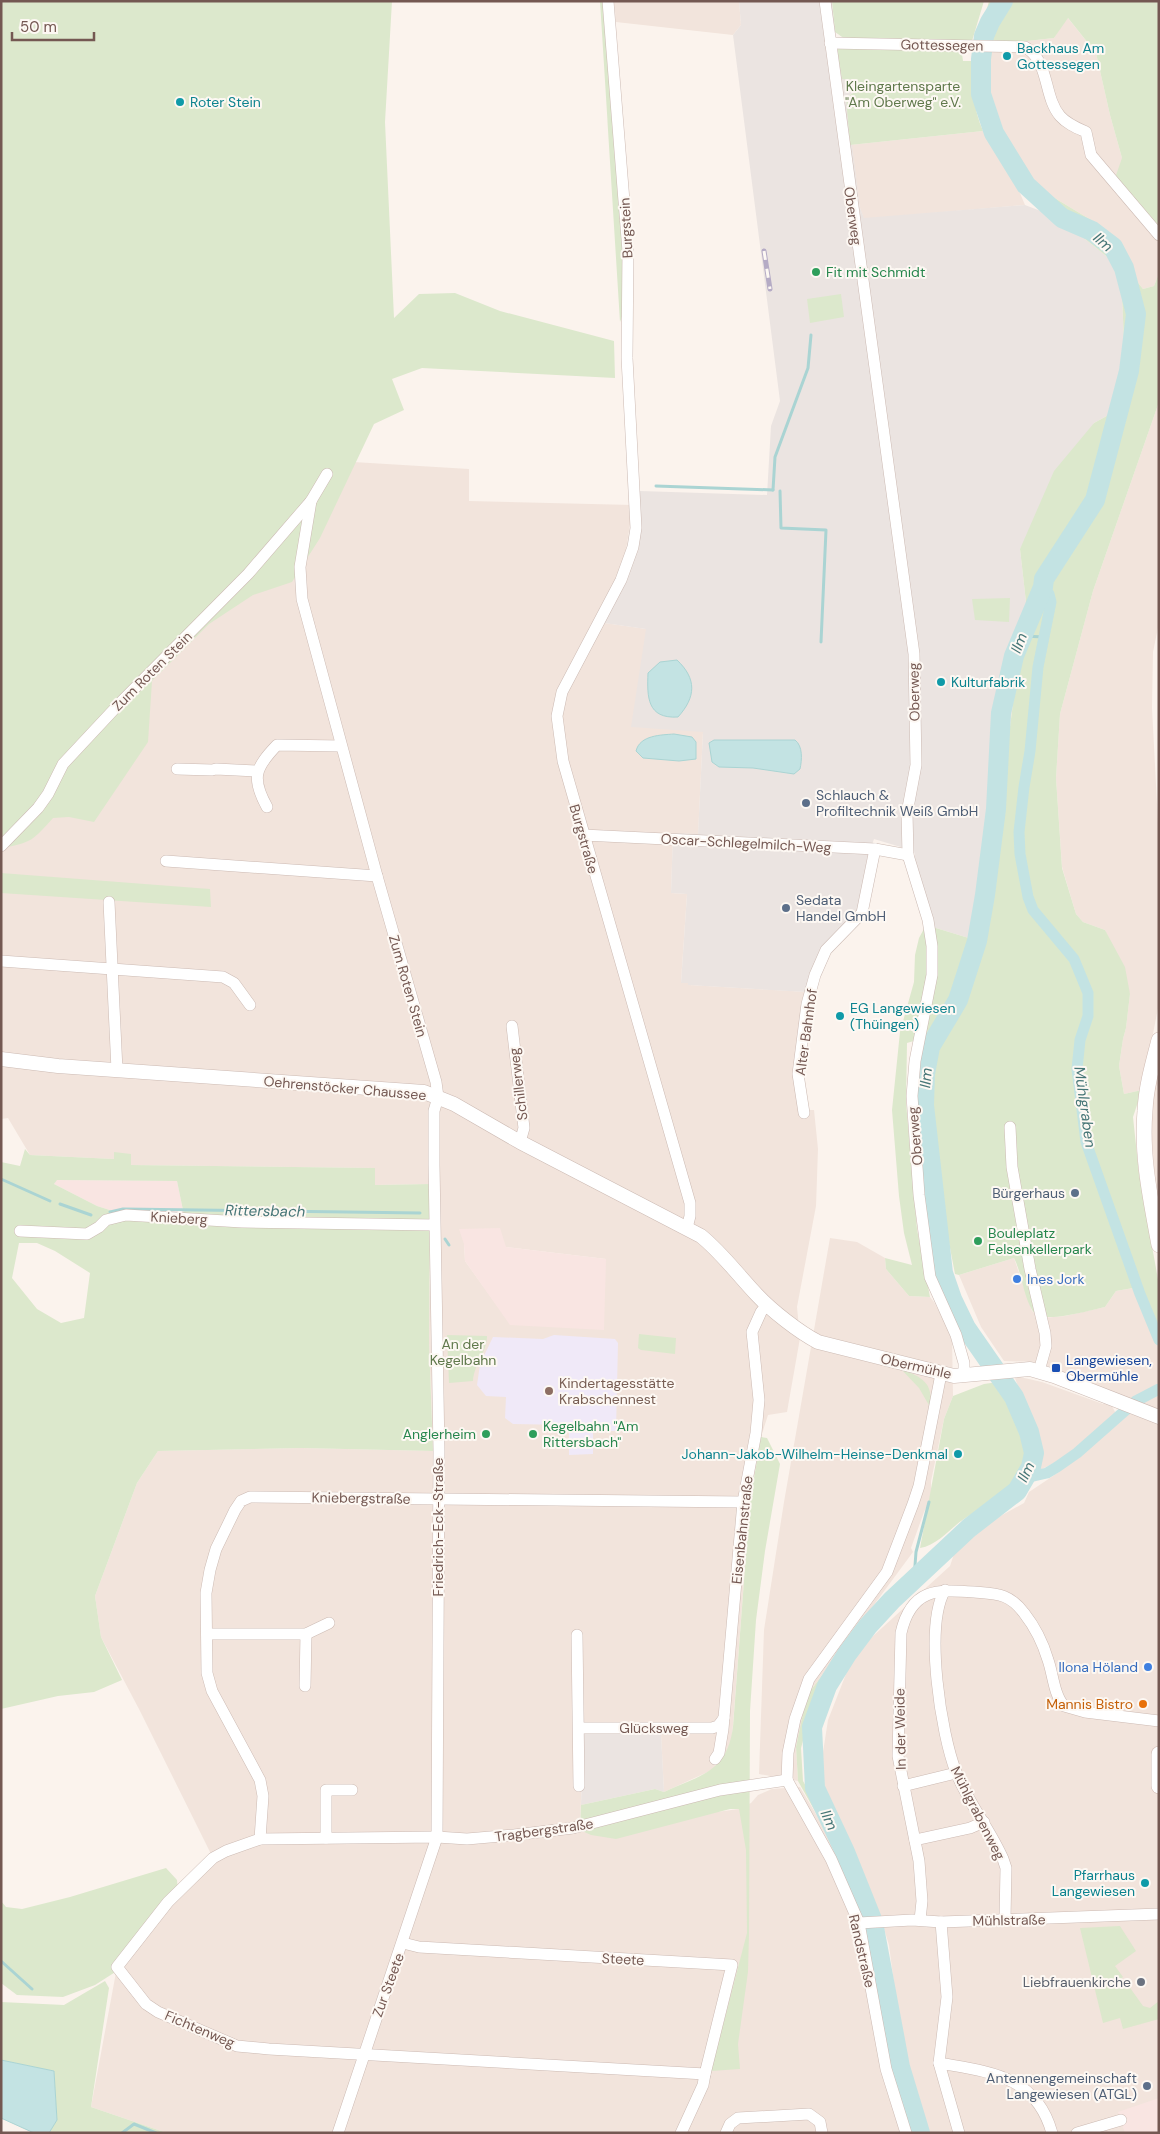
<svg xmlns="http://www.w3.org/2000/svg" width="1160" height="2134" viewBox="0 0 1160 2134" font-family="'DM Sans',sans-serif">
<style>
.residential{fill:#f2e4dc;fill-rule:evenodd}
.commercial{fill:#f9e5e2}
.industrial{fill:#ebe4e1}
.education{fill:#f0e9f8}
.green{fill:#dce8cc;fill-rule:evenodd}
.water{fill:#c3e3e3;stroke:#aad4d3}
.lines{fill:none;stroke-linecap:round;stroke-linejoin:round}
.stream{stroke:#aad4d3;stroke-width:3}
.canal{stroke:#c3e3e3;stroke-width:11}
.river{stroke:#c3e3e3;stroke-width:20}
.minor-casing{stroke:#ccbab3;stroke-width:12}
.tertiary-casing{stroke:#ccbab3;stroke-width:15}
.secondary-casing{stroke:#d1bcb4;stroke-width:16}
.minor{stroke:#fff;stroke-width:11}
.tertiary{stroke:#fff;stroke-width:14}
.secondary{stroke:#fff;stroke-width:15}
.rail-casing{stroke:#b5abc5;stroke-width:5}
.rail{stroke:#fdf8f3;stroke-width:3;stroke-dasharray:9;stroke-linecap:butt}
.culture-dot{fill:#0f9aa8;stroke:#fdf8f3;stroke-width:2}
.leisure-dot{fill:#2e9e5b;stroke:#fdf8f3;stroke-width:2}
.service-dot{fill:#5c6f8a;stroke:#fdf8f3;stroke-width:2}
.shop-dot{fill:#3f7fe0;stroke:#fdf8f3;stroke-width:2}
.transit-dot{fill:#1a4fb4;stroke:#fdf8f3;stroke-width:2}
.education-dot{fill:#8d6e63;stroke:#fdf8f3;stroke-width:2}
.food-dot{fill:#e8710a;stroke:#fdf8f3;stroke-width:2}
.worship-dot{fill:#6b7280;stroke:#fdf8f3;stroke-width:2}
.labels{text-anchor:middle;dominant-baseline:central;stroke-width:4;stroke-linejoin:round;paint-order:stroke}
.street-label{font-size:14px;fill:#745852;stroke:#fdf8f3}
.culture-label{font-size:14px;fill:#0d838f;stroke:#fdf8f3;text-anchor:start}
.park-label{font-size:14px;fill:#5f784b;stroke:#fdf8f3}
.leisure-label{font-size:14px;fill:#27864d;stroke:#fdf8f3;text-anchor:start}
.service-label{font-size:14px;fill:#4e5e75;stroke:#fdf8f3;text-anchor:start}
.shop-label{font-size:14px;fill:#366cbe;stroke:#fdf8f3;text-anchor:start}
.transit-label{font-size:14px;fill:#164399;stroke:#fdf8f3;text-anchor:start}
.education-label{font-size:14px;fill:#785e54;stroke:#fdf8f3;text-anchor:start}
.food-label{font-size:14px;fill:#c56008;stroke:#fdf8f3;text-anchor:end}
.worship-label{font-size:14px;fill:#5b616d;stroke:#fdf8f3;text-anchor:end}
.water-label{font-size:15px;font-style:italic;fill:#467677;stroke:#fdf8f3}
</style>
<rect width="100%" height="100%" fill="#fbf3ed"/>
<!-- residential -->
<g class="residential">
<polygon points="614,1 739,1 741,25 733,35 616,22"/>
<polygon points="1067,17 1096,53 1110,115 1122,158 1159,230 1159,273 1154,286 1143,289 1135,279 1131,263 1101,226 1048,194 1028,173 1010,147 997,122 988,90 989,42 1009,43 1054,38"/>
<polygon points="983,131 1017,186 1025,205 864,219 860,208 850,145"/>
<polygon points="1159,402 1159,623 1153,652 1152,708 1158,823 1159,1003 1142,1090 1124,1094 1119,1066 1123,1039 1126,1028 1130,994 1105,930 1083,922 1076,914 1062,867 1056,778 1060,714 1093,591"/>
<path d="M337,461L469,469V501L633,505L626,550L604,623L646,629L703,732L698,835L673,833L671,893L687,894L681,982L688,983L689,985L806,992L799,1110H814L818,1149L816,1206L797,1307L800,1338L787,1412L768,1415L761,1437L750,1501L732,1738L725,1757L712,1770L664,1792L661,1733H583L580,1830L739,1809L751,1803L758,1795L772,1789L800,1787L836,1848L862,1910L869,1932L893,2063L914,2133H167L91,2107L117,1967L213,1858L140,1711L101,1637L95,1596L137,1483L158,1451L301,1448L433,1451L429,1342L430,1184L374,1185L375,1168L131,1165L114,1153V1159L30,1155L8,1118L1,1119V853L23,833L59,787ZM464,1244L506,1247L606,1259L511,1325L465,1261Z"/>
<polygon points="1159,1067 1159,1199 1154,1167 1151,1125 1153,1091"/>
<polygon points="830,1238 857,1242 885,1258 886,1269 909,1296 930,1297 934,1302 952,1336 953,1396 944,1419 931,1481 931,1498 924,1512 911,1548 913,1552 811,1690 796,1747 798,1781 759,1774 764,1630 784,1502"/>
<polygon points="1014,1258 1032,1311 1042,1318 1065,1316 1105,1307 1116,1291 1133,1288 1159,1347 1159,1411 1038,1362 1004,1361 981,1327 959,1275"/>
<polygon points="1020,1377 1042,1382 1103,1404 1105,1403 1112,1406 1116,1414 1062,1459 1036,1472 1038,1453 1035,1434 1015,1378"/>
<polygon points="1126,1411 1159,1424 1159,2133 927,2133 905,2069 889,1945 885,1932 859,1866 828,1804 821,1785 821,1765 828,1720 848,1669 861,1647 950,1566 957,1545 979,1528 1024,1503 1029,1492 1059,1472"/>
</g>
<!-- commercial -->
<g class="commercial">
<polygon points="56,1180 177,1181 184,1215 119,1213 97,1206 54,1184"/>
<polygon points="500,1228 506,1247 606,1259 604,1330 510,1325 465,1261 464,1244 459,1229"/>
<polygon points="1159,2098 1159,2133 1125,2133 1118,2112"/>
</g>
<!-- industrial -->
<g class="industrial">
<polygon points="739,1 832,1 837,50 856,80 857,91 846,97 860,208 864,218 1025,205 1059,218 1121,268 1125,369 1114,412 1094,423 1020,549 1026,602 997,827 972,939 926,925 914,851 874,839 867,859 858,913 822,950 806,992 688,985 688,983 681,983 687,894 671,893 673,833 698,834 703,732 631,727 646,629 604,623 623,586 640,491 767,495 771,426 780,401 733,35 741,25"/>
<polygon points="583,1733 661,1733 664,1792 655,1789 581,1805"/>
</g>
<!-- education -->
<polygon class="education" points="554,1335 615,1339 618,1343 616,1431 593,1431 593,1454 569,1455 569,1425 513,1424 505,1418 506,1397 486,1396 477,1385 480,1364 493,1337 543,1339"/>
<!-- green -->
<g class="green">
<path d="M1,1H392L385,122L394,318L419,294L455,293L500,311L614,341L615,378L422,368L392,379L404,410L374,424L320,538L292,582L253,595L209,624L152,681L148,742L94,822L69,817L53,818C33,840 32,843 1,848Z"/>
<polygon points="600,1 605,1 622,209 623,314 620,322"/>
<polygon points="832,1 984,1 972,41 845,39 835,32"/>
<polygon points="989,1 1159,1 1159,230 1115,178 1122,158 1110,115 1096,53 1068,18 1054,38 1009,43 989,42 990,39 979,40"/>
<path d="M840,47L959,51L962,54L963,61H973C972,84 973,109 983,131L850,145L846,97L857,91L855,80L842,79L837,50Z"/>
<path d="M1048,194L1101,226L1131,263L1135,279L1143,289L1154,286L1159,273V402L1093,591L1060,714L1056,778L1062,868L1076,914L1083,922L1105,930L1125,967L1130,994L1126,1028L1123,1039L1119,1066L1124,1094L1142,1090L1133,1117L1139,1174L1159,1285V1347L1133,1288L1116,1291L1105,1307C1090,1310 1040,1326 1032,1310C1023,1294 1022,1274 1014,1258L959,1275L955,1274L946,1227L930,1106L927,1037L907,1043L906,1102L917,1229L930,1297L909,1296L886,1269L885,1258L912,1265L904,1233L899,1196L892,1110L900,1032L914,982L915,955L919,938L926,925L972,939L997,828L1026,602L1020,549L1054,471L1094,423L1114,412L1125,369L1121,268L1059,218Z"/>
<polygon points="841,294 844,317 810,323 807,299"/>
<polygon points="1010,598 1009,622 975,620 972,599"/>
<polygon points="1,873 210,889 211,907 1,893"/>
<path d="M25,1149L30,1155L114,1159V1152L131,1154V1165L375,1168V1185L430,1184L429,1342L433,1451L301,1448L158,1451L137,1483L95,1596L101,1637L122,1680L94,1692L58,1696L1,1709V1162L20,1166ZM57,1180L177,1181L184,1215L119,1213L97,1206L54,1184ZM19,1243H37L55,1251L90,1273L84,1318L61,1323L37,1309L12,1278Z"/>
<polygon points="639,1334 676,1338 675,1354 641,1350 638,1348"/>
<path d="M447,1335L487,1336C487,1352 474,1364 473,1381L449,1383Z"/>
<path d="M901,1369C921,1377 934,1382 930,1407L919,1388Z"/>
<path d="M998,1382C1009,1397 1030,1431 1030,1450C1029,1465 1016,1482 1006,1492C994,1503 977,1510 964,1519C949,1529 938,1545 920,1548L944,1419L953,1396L984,1384Z"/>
<path d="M761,1437L767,1438L780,1464L765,1551L756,1620L750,1711L749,1935L748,1972L738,2044L740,2069L711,2071L747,1933L746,1850L739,1809H730L616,1839L591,1835L580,1830L581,1805L655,1789L664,1792C701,1775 727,1772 733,1727L750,1501Z"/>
<polygon points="835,1658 838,1663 814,1701 801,1748 803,1781 833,1834 830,1838 798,1781 796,1747 803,1714 811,1690"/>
<polygon points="166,1868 177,1880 178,1891 120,1969 95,1985 63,1997 17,1995 1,1983 1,1901 6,1907 22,1909 70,1897"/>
<polygon points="1120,1926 1136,1951 1115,1966 1123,1977 1121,1979 1126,1986 1128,1985 1143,2006 1150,2008 1159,2001 1159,2019 1123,2029 1120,2018 1103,2023 1080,1928"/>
<polygon points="105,1981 109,1988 91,2107 167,2133 49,2133 57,2120 54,2071 1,2060 1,2002 64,2005"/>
</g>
<!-- water -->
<g class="water">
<path d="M677,660C697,679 696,697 678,717C647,719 647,697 648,673L660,662Z"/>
<path d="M674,734L692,737L696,742V759L679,761L643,758L636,751C640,735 661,735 674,734Z"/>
<path d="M714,740H795C803,746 802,760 800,769L794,774L753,768L719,767L712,762L709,743Z"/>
<polygon points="1,2060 54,2071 57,2120 49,2133 34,2133 1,2118"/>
</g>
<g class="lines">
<!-- stream -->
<g class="stream">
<polyline points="656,486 773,490"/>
<polyline points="773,490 775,457 808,368 811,335"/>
<polyline points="780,491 781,528 826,530 821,642"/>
<polyline points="1023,636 1044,637"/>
<polyline points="1,1179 50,1201"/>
<polyline points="60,1204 91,1215"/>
<polyline points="110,1212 123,1209 420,1213"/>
<polyline points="445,1239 449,1245"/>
<polyline points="914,1579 916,1552 929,1502"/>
<polyline points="1,1961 32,1989"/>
<polyline points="122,2133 134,2124 156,2133"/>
</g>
<!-- canal -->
<g class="canal">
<polyline points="1043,587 1049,594 1051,602 1038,667 1030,751 1024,787 1019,832 1020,854 1028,897 1033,910 1074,959 1088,993 1088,1016 1080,1040 1077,1069 1086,1142 1140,1294 1159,1340"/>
<polyline points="1025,1478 1047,1473 1057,1467 1077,1453 1136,1401 1159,1389"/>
</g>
<!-- river -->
<polyline class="river" points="920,2133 900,2067 873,1922 845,1852 815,1788 812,1727 827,1686 847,1654 868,1626 892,1600 969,1528 1017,1491 1031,1467 1034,1453 1029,1432 1014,1397 966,1328 952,1299 943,1273 924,1105 925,1074 930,1047 958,1000 977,941 985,895 996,809 1001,713 1014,656 1043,587 1044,579 1095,500 1129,371 1136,314 1124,268 1113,247 1092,231 1062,218 1026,185 994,133 981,94 981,59 984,36 990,22 1003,1"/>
<defs>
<g id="minor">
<polyline points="608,1 628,251 627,358 636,528 633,547 621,580 562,692 557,716 563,761 690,1203 690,1216 687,1228"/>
<polyline points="825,1 914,654 916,765 907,813 908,855 928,920 932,946 932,975 915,1061 912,1096 919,1195 930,1277 956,1335 964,1363 964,1376"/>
<path d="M830,43L1025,47C1050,61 1043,96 1060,116C1067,124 1077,128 1086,132L1091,155L1159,235"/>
<polyline points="311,501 300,567 302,599 377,876 436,1082 438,1097 434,1111 434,1165 439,1451 437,1837 338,2133"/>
<polyline points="177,769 212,770 216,769 257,771"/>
<path d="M267,807C251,778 255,768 277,745L341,746"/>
<polyline points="583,835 875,849 908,855"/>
<polyline points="1,846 38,808 48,794 63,764 120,703 248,574 311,501 327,474"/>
<polyline points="166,861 377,876"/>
<polyline points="109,902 117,1070"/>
<polyline points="1,961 223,977 234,983 250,1005"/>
<polyline points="512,1026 524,1128 520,1142"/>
<polyline points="804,1113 798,1074 807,1004 815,975 826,950 862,913 875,849"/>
<polyline points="1010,1127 1012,1167 1030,1269 1045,1333 1046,1346 1039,1371"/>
<polyline points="20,1231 87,1234 99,1227 106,1220 126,1215 242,1222 434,1225"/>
<path d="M945,1590C924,1626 941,1734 956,1772C968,1803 990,1829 1003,1859L1006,1868L1005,1919"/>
<polyline points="207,1634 306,1634 329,1623"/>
<polyline points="577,1635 579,1786"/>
<polyline points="305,1686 306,1634"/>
<polyline points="579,1728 712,1728 718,1726 724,1718"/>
<polyline points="715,1759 719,1753 723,1729 743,1502 756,1433 759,1400 752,1332 761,1312 767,1305"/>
<polyline points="787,1780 788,1753 795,1719 809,1679 887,1572 913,1504 919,1486 941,1374"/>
<polyline points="787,1780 831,1859 859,1923 886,2069 906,2133"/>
<polyline points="903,1786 956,1773"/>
<polyline points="326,1838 326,1790 352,1790"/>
<polyline points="260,1839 263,1796 260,1780 212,1691 207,1673 206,1593 210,1570 216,1549 235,1510 241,1501 250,1497 743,1502"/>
<polyline points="915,1840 970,1828 984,1822"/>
<path d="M920,1920L922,1901L919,1861L898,1756L901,1633C911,1589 936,1589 974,1592C997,1594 1009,1593 1024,1613C1035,1627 1043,1643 1048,1660C1053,1674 1054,1695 1064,1706L1085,1712L1159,1721"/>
<polyline points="941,1922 947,1997 939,2063 959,2133"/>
<polyline points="859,1923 912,1920 941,1922 1159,1914"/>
<polyline points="403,1943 419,1947 732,1965 705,2074 269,2049 237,2046 158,2012 146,2004 117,1967 168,1902 213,1858 226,1851 260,1839 437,1837 467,1839 514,1835 573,1828 720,1790 787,1780"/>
<path d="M939,2063C989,2072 1036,2075 1052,2133"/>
<polyline points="681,2133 703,2085 705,2074"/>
<polyline points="726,2133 730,2124 738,2118 809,2114 820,2122 822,2133"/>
<polyline points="1077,2133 1121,2120"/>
</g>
<path id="tertiary" d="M1,1059L58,1066L424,1092L454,1104L520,1142L701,1236C722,1253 738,1275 757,1295C772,1311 799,1332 818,1342L954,1376L1030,1369L1054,1376L1159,1417"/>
<g id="secondary">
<path d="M1159,1040C1153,1063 1146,1087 1145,1111C1141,1156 1151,1201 1159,1245"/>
<polyline points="1159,1754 1159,1786"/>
</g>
</defs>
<!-- minor casing -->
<use href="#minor" class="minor-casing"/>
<!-- tertiary casing -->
<use href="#tertiary" class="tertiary-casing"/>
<!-- secondary casing -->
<use href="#secondary" class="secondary-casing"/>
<!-- minor -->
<use href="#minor" class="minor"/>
<!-- tertiary -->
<use href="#tertiary" class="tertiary"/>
<!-- secondary -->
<use href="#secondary" class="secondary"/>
<defs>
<polyline id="rail" points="764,251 770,289"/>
</defs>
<!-- rail casing -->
<use href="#rail" class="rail-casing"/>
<!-- rail -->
<use href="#rail" class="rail"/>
</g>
<!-- markers -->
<g class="culture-dot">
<circle cx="1007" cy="56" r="5"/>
<circle cx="180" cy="102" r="5"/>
<circle cx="941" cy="682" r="5"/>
<circle cx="840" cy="1016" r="5"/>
<circle cx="958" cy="1454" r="5"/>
<circle cx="1145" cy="1883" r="5"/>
</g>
<g class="leisure-dot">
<circle cx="816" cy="272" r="5"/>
<circle cx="978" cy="1241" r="5"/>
<circle cx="486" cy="1434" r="5"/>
<circle cx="533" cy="1434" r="5"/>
</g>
<g class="service-dot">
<circle cx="806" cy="803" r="5"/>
<circle cx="786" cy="908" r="5"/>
<circle cx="1075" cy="1193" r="5"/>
<circle cx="1147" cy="2086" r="5"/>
</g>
<g class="shop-dot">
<circle cx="1017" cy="1279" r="5"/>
<circle cx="1148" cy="1667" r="5"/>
</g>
<rect class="transit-dot" x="1051" y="1363" width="10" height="10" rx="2.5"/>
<circle class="education-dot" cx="549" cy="1391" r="5"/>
<circle class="food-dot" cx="1143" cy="1704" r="5"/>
<circle class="worship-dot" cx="1141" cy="1982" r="5"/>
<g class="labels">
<!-- street labels -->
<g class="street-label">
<text transform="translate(942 45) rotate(1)">Gottessegen</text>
<text transform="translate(853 216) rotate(82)">Oberweg</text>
<text transform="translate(626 228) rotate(-93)">Burgstein</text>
<text transform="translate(152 671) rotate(-45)">Zum Roten Stein</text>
<text transform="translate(914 692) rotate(-91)">Oberweg</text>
<text transform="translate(584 839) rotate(74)">Burgstraße</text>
<text transform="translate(746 843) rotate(3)">Oscar-Schlegelmilch-Weg</text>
<text transform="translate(408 986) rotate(74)">Zum Roten Stein</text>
<text transform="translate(806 1032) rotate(-82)">Alter Bahnhof</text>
<text transform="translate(518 1084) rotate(-97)">Schillerweg</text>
<text transform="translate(345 1088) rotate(5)">Oehrenstöcker Chaussee</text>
<text transform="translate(915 1136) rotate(-95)">Oberweg</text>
<text transform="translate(179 1218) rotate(3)">Knieberg</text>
<text transform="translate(916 1366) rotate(13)">Obermühle</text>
<text transform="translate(361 1498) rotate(1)">Kniebergstraße</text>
<text transform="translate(438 1527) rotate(-90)">Friedrich-Eck-Straße</text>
<text transform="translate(742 1530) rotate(-84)">Eisenbahnstraße</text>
<text x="654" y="1728">Glücksweg</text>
<text transform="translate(900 1729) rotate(-91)">In der Weide</text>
<text transform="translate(978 1813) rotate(63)">Mühlgrabenweg</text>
<text transform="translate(544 1830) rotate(-8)">Tragbergstraße</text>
<text transform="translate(1009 1920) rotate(-1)">Mühlstraße</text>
<text transform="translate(862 1951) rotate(77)">Randstraße</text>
<text transform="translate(623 1959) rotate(3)">Steete</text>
<text transform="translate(388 1985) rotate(-70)">Zur Steete</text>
<text transform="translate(200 2029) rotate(23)">Fichtenweg</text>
</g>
<!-- culture labels -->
<g class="culture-label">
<text x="1017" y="48">Backhaus Am<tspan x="1017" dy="16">Gottessegen</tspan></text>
<text x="190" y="102">Roter Stein</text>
<text x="951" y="682">Kulturfabrik</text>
<text x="850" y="1008">EG Langewiesen<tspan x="850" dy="16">(Thüingen)</tspan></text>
<text x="948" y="1454" text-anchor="end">Johann-Jakob-Wilhelm-Heinse-Denkmal</text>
<text x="1135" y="1875" text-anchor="end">Pfarrhaus<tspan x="1135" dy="16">Langewiesen</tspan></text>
</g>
<!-- park labels -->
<g class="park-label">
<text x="903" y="86">Kleingartensparte<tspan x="903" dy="16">"Am Oberweg" e.V.</tspan></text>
<text x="463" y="1344">An der<tspan x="463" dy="16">Kegelbahn</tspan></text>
</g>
<!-- leisure labels -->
<g class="leisure-label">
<text x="826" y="272">Fit mit Schmidt</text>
<text x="988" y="1233">Bouleplatz<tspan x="988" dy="16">Felsenkellerpark</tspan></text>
<text x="543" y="1426">Kegelbahn "Am<tspan x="543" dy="16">Rittersbach"</tspan></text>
<text x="476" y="1434" text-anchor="end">Anglerheim</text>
</g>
<!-- service labels -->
<g class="service-label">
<text x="816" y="795">Schlauch &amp;<tspan x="816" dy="16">Profiltechnik Weiß GmbH</tspan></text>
<text x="796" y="900">Sedata<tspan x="796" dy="16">Handel GmbH</tspan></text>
<text x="1065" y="1193" text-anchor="end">Bürgerhaus</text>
<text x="1137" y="2078" text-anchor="end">Antennengemeinschaft<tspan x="1137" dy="16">Langewiesen (ATGL)</tspan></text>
</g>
<!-- shop labels -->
<g class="shop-label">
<text x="1027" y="1279">Ines Jork</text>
<text x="1138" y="1667" text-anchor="end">Ilona Höland</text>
</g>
<!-- transit labels -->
<g class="transit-label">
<text x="1066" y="1360">Langewiesen,<tspan x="1066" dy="16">Obermühle</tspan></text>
</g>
<!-- education labels -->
<g class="education-label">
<text x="559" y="1383">Kindertagesstätte<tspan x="559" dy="16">Krabschennest</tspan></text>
</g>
<!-- food labels -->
<g class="food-label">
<text x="1133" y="1704">Mannis Bistro</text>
</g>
<!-- worship labels -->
<g class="worship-label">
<text x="1131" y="1982">Liebfrauenkirche</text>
</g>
<!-- water labels -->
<g class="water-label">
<text transform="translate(1103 242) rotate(41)">Ilm</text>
<text transform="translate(1019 643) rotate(-69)">Ilm</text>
<text transform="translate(926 1078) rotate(-85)">Ilm</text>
<text transform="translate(1085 1107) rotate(82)">Mühlgraben</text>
<text transform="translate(265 1211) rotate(1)">Rittersbach</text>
<text transform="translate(1026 1472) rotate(-65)">Ilm</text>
<text transform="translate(829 1820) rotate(66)">Ilm</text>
</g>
</g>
<!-- border -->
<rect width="1160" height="2134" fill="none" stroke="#745852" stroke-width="5"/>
<!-- scale -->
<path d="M12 32v8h82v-8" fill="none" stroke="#745852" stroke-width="2.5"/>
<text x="20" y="32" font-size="15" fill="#745852" stroke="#fdf8f3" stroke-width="4" paint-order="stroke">50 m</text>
</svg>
